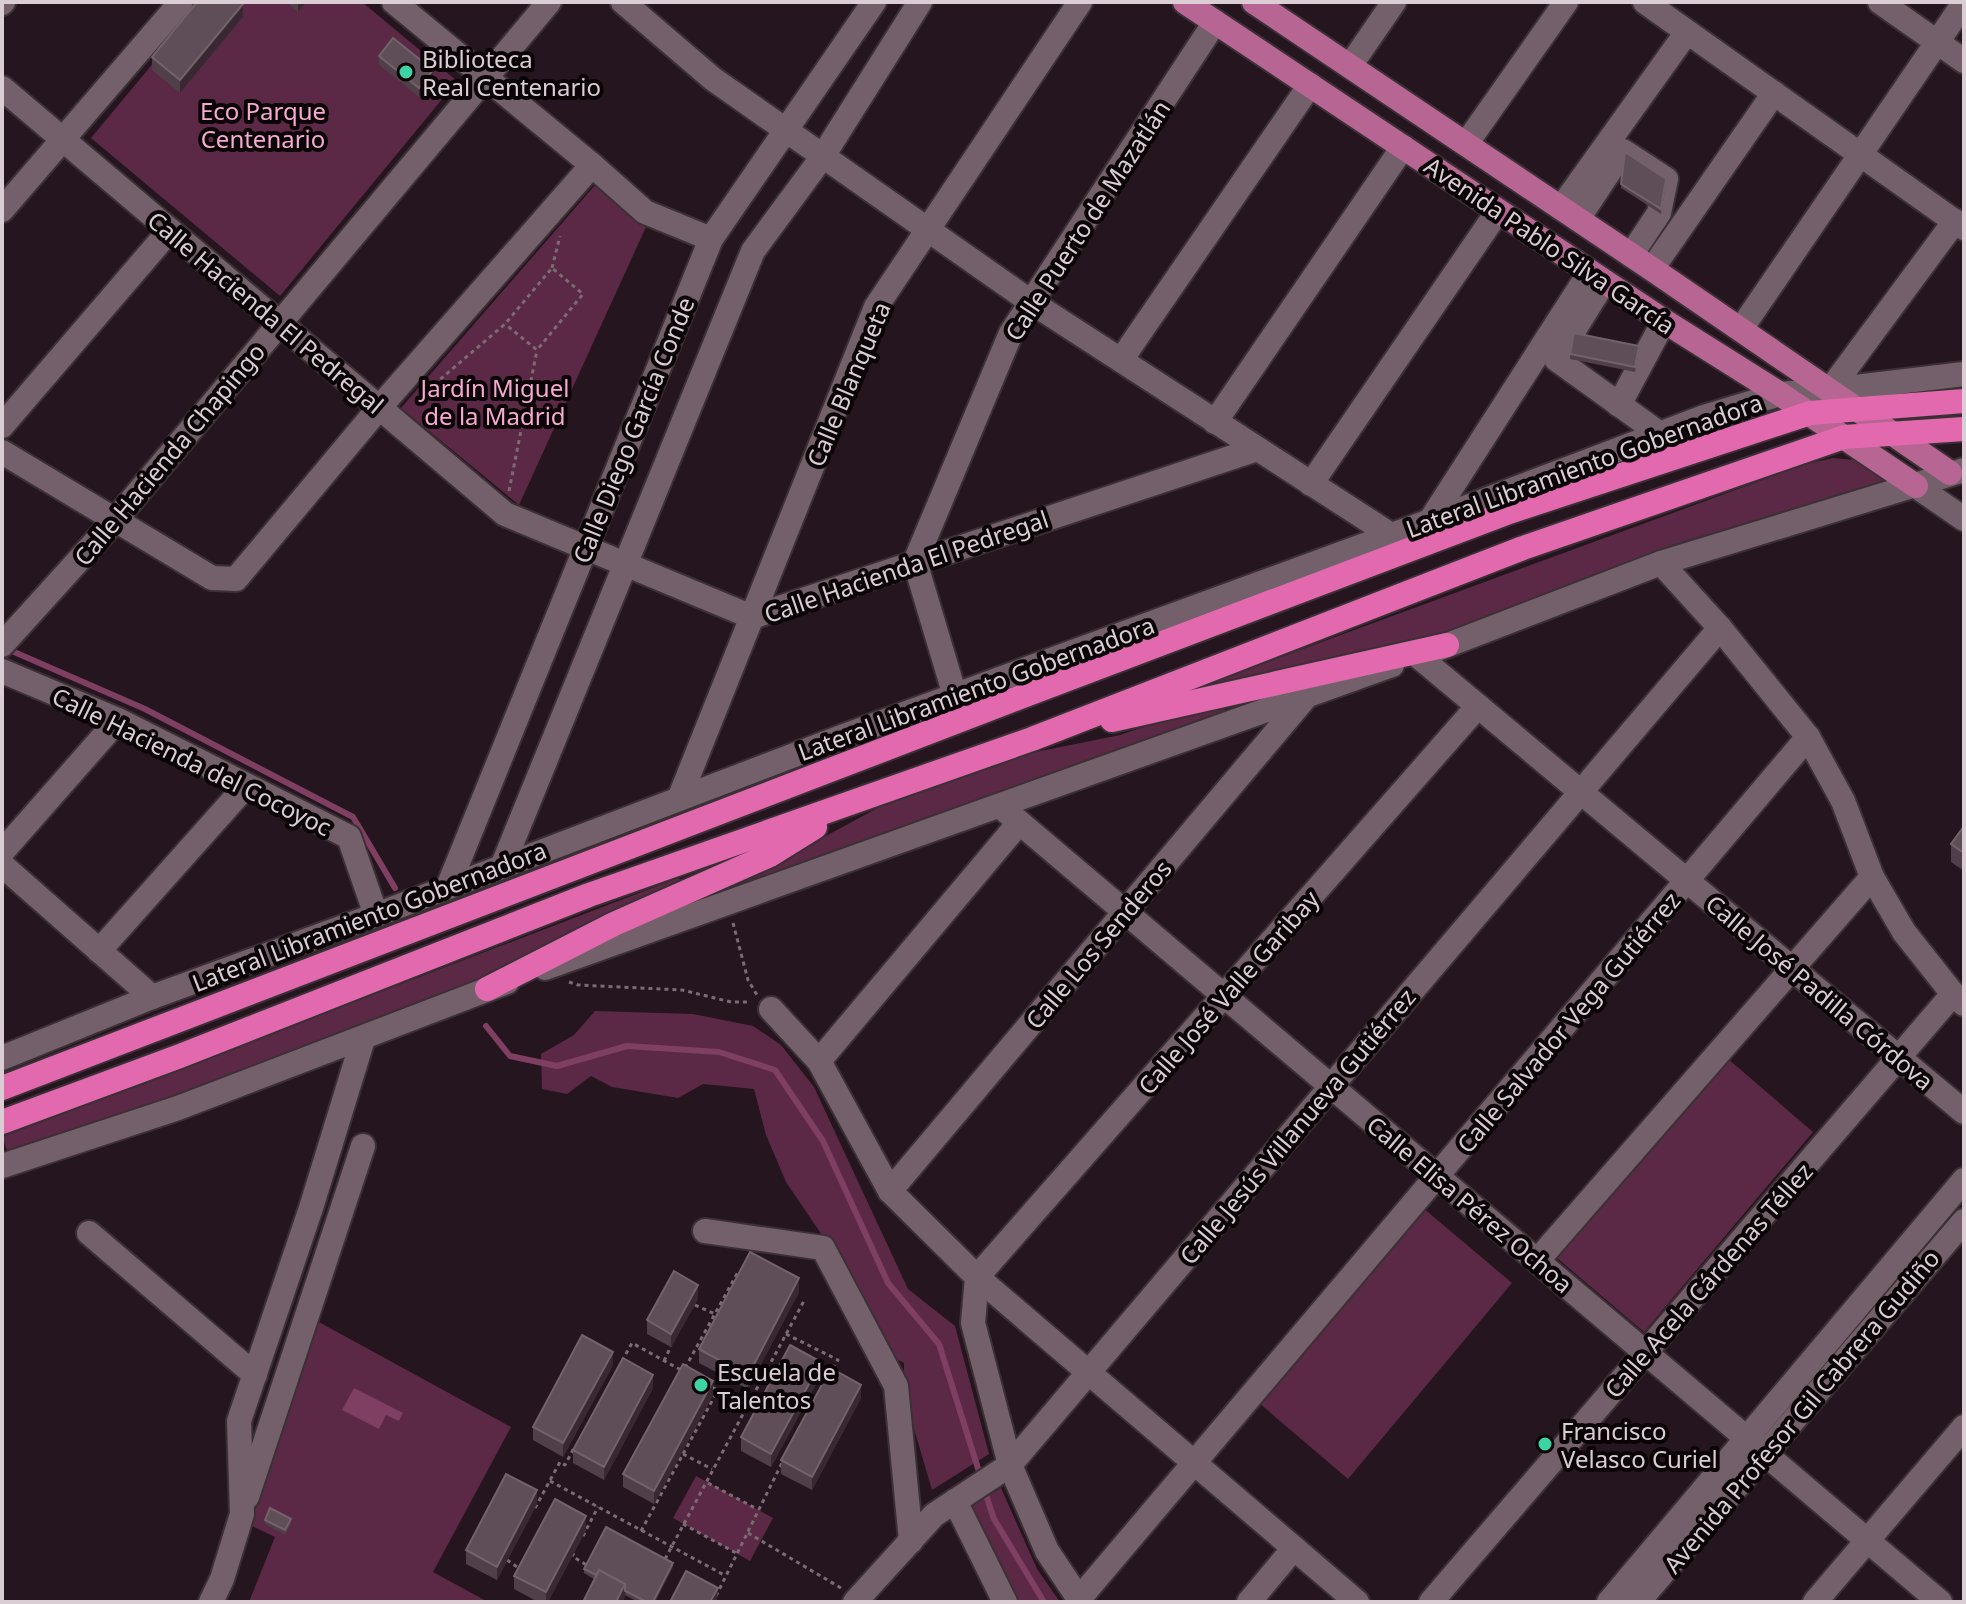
<svg xmlns="http://www.w3.org/2000/svg" width="1966" height="1604" viewBox="0 0 1966 1604" font-family="'Noto Sans',sans-serif">
<style>
.green{fill:#5b2945}
.water{fill:#7e3f62}
.lines{fill:none;stroke-linecap:round;stroke-linejoin:round}
.stream{stroke:#7e3f62;stroke-width:6}
.minor-casing{stroke:#3b3035;stroke-width:28}
.major-casing{stroke:#3b3035;stroke-width:28}
.highway-casing{stroke:#3b3035;stroke-width:28}
.path{stroke:#7b6c74;stroke-width:3;stroke-dasharray:4 4;stroke-linecap:butt}
.minor{stroke:#74606a;stroke-width:24}
.major{stroke:#b76593;stroke-width:24}
.highway{stroke:#e369af;stroke-width:24}
.wall{fill:#503f48}
.shaded-wall{fill:#392831}
.building{fill:#5f4e57;stroke:#72626a;stroke-width:2}
.poi-dot{fill:#3cd4a4;stroke:#0a0407;stroke-width:3}
.labels{text-anchor:middle;dominant-baseline:central;stroke-width:8;stroke-linejoin:round;paint-order:stroke}
.poi-label{font-size:24px;fill:#daced4;stroke:#0a0407;text-anchor:start}
.park-label{font-size:24px;fill:#f6a9d1;stroke:#0a0407}
.street-label{font-size:24px;fill:#daced4;stroke:#0a0407}
</style>
<rect width="100%" height="100%" fill="#25151e"/>
<!-- green -->
<g class="green">
<polygon points="204,2 362,2 457,81 280,296 91,138"/>
<polygon points="596,184 646,227 519,505 401,408"/>
<polygon points="1833,458 1854,460 1892,479 1656,554 1440,636 1216,688 1218,680 1806,464"/>
<polygon points="1220,701 1226,706 1224,713 695,904 690,901 791,855 905,793 1016,756 1120,735"/>
<polygon points="678,878 685,882 498,972 174,1099 8,1153 2,1137"/>
<polygon points="595,1011 693,1014 753,1026 781,1045 814,1087 908,1289 955,1326 989,1454 932,1490 904,1395 904,1363 885,1353 843,1266 786,1182 766,1135 754,1089 703,1084 678,1098 612,1087 591,1076 567,1094 542,1089 541,1054 574,1035"/>
<polygon points="1727,1058 1813,1132 1644,1332 1557,1258"/>
<polygon points="1422,1207 1512,1283 1348,1479 1259,1403"/>
<polygon points="317,1321 511,1427 433,1572 488,1602 249,1602 275,1537 250,1525"/>
<polygon points="696,1476 773,1518 750,1561 673,1518"/>
<polygon points="1001,1488 1037,1569 1060,1602 1014,1602 966,1509"/>
</g>
<!-- water -->
<polygon class="water" points="354,1388 403,1413 399,1421 386,1415 379,1429 342,1410"/>
<g class="lines">
<!-- stream -->
<g class="stream">
<polyline points="5,648 145,709 353,817 395,888"/>
<polyline points="486,1026 510,1056 557,1066 627,1046 719,1052 775,1070 823,1141 888,1283 939,1344 981,1478"/>
<polyline points="984,1489 994,1519 1044,1602"/>
</g>
<defs>
<g id="minor">
<polyline points="394,2 592,165 645,212 711,239"/>
<polyline points="623,2 713,79 1031,302 1391,535"/>
<polyline points="1645,2 1964,228"/>
<polyline points="1880,2 1964,61"/>
<polyline points="2,3 3,2"/>
<polyline points="1350,66 1394,2"/>
<polyline points="2,88 505,514 752,617 1257,449"/>
<polyline points="1466,144 1566,2"/>
<polyline points="1561,208 1687,32"/>
<polyline points="2,210 181,2"/>
<polyline points="1578,219 1623,151 1666,179 1659,213 1631,255"/>
<polyline points="1652,269 1774,93"/>
<polyline points="1604,282 1556,359 1660,434"/>
<polyline points="1741,329 1964,3"/>
<polyline points="1121,360 1310,85"/>
<polyline points="1830,390 1955,221"/>
<polyline points="1619,405 1664,321"/>
<polyline points="1215,422 1403,147"/>
<polyline points="2,426 170,230"/>
<polyline points="2,452 212,578 236,579 379,408 592,165"/>
<polyline points="1311,484 1498,211"/>
<polyline points="1916,486 1964,519"/>
<polyline points="1430,521 1590,272"/>
<polyline points="1661,563 1720,628 1808,737 1843,801 1872,877 1904,932 1953,994 1964,1004"/>
<polyline points="2,645 116,519 549,2"/>
<polyline points="1427,653 1661,563 1964,470"/>
<polyline points="1418,656 1964,1112"/>
<polyline points="2,671 118,720 349,837 376,915"/>
<polyline points="959,709 915,562 1011,333 1215,22"/>
<polyline points="679,799 876,307 1080,2"/>
<polyline points="1000,806 1940,1602"/>
<polyline points="2,852 118,720"/>
<polyline points="2,865 152,997"/>
<polyline points="502,867 753,251 823,156 920,2"/>
<polyline points="448,887 711,239 874,2"/>
<polyline points="99,951 246,786"/>
<polyline points="545,968 1392,665"/>
<polyline points="771,1009 819,1061 890,1191 977,1277 973,1323 1010,1465 1047,1551 1081,1602"/>
<polyline points="2,1058 152,997 376,915 844,736 1430,521 1704,417 1780,394 1830,390 1964,374"/>
<polyline points="819,1061 1019,823"/>
<polyline points="2,1166 178,1108 507,982"/>
<polyline points="890,1191 1304,699"/>
<polyline points="705,1231 823,1248 896,1386 911,1541"/>
<polyline points="89,1233 255,1375"/>
<polyline points="1537,1261 1872,877"/>
<polyline points="247,1497 363,1146"/>
<polyline points="955,1501 1005,1602"/>
<polyline points="1079,1599 1808,737"/>
<polyline points="211,1602 222,1579 242,1514 239,1421 311,1208 363,1039"/>
<polyline points="855,1602 934,1515 1010,1465 1720,628"/>
<polyline points="1249,1602 1294,1548"/>
<polyline points="1357,1602 977,1277 1478,706"/>
<polyline points="1431,1602 1953,994"/>
<polyline points="1609,1602 1964,1180"/>
<polyline points="1638,1602 1964,1221"/>
<polyline points="1815,1602 1964,1427"/>
</g>
<g id="major">
<polyline points="1185,2 1664,321 1780,394 1916,486"/>
<polyline points="1254,2 1652,269 1950,473"/>
</g>
<g id="highway">
<polyline points="1112,720 1447,645"/>
<polyline points="487,989 614,924 770,855 815,827"/>
<polyline points="2,1088 1044,688 1509,512 1810,413 1964,401"/>
<polyline points="2,1122 180,1056 589,895 1032,739 1523,548 1844,437 1964,429"/>
</g>
</defs>
<!-- minor casing -->
<use href="#minor" class="minor-casing"/>
<!-- major casing -->
<use href="#major" class="major-casing"/>
<!-- highway casing -->
<use href="#highway" class="highway-casing"/>
<!-- path -->
<g class="path">
<polyline points="552,268 560,236"/>
<polyline points="416,400 505,324 552,268 583,294 537,350 505,324"/>
<polyline points="509,491 537,350"/>
<polyline points="733,923 748,980 757,995"/>
<polyline points="569,982 578,985 682,990 731,1002 751,1002"/>
<polyline points="695,1305 715,1314"/>
<polyline points="786,1334 838,1360 831,1372"/>
<polyline points="622,1361 632,1343 681,1370"/>
<polyline points="664,1361 671,1346"/>
<polyline points="685,1368 738,1272"/>
<polyline points="712,1387 747,1407"/>
<polyline points="683,1454 712,1469"/>
<polyline points="550,1481 726,1576"/>
<polyline points="708,1483 757,1509"/>
<polyline points="535,1508 560,1462 565,1465 574,1448"/>
<polyline points="683,1524 738,1554"/>
<polyline points="641,1531 718,1390"/>
<polyline points="748,1533 841,1588"/>
<polyline points="583,1536 598,1507"/>
<polyline points="574,1553 572,1556 588,1566"/>
<polyline points="665,1559 805,1299"/>
<polyline points="507,1560 520,1569"/>
<polyline points="716,1596 782,1463"/>
</g>
<!-- minor -->
<use href="#minor" class="minor"/>
<!-- major -->
<use href="#major" class="major"/>
<!-- highway -->
<use href="#highway" class="highway"/>
</g>
<!-- wall -->
<g class="wall">
<polygon points="287,2 306,2 298,12"/>
<polygon points="243,17 180,93 152,70 152,57"/>
<polygon points="379,56 433,79 419,97 379,65"/>
<polygon points="1621,184 1666,184 1661,214 1621,188"/>
<polygon points="1639,350 1635,372 1570,359 1570,354"/>
<polygon points="1964,826 1964,871 1951,862 1951,844"/>
<polygon points="799,1292 748,1389 699,1363 699,1349"/>
<polygon points="698,1299 671,1347 647,1334 647,1320"/>
<polygon points="613,1365 563,1457 533,1440 533,1427"/>
<polygon points="821,1375 771,1467 741,1451 741,1437"/>
<polygon points="653,1388 604,1480 573,1463 573,1450"/>
<polygon points="713,1395 654,1504 623,1487 623,1474"/>
<polygon points="861,1398 812,1490 781,1474 781,1460"/>
<polygon points="537,1504 497,1580 466,1564 466,1550"/>
<polygon points="265,1520 291,1523 285,1535 265,1524"/>
<polygon points="586,1530 548,1602 538,1602 514,1589 514,1576"/>
<polygon points="673,1567 655,1602 638,1602 625,1595 623,1602 584,1602 594,1579 584,1573 584,1569"/>
</g>
<!-- shaded-wall -->
<g class="shaded-wall">
<polygon points="298,2 306,2 298,12"/>
<polygon points="243,4 243,17 180,93 180,80"/>
<polygon points="433,70 433,79 419,97 419,88"/>
<polygon points="799,1278 799,1292 748,1389 748,1376"/>
<polygon points="698,1285 698,1299 671,1347 671,1334"/>
<polygon points="613,1352 613,1365 563,1457 563,1443"/>
<polygon points="821,1362 821,1375 771,1467 771,1454"/>
<polygon points="653,1375 653,1388 604,1480 604,1467"/>
<polygon points="713,1381 713,1395 654,1504 654,1491"/>
<polygon points="861,1385 861,1398 812,1490 812,1477"/>
<polygon points="537,1490 537,1504 497,1580 497,1567"/>
<polygon points="586,1516 586,1530 548,1602 546,1602 546,1592"/>
<polygon points="673,1563 673,1567 655,1602 653,1602"/>
<polygon points="625,1584 625,1597 623,1602 616,1602"/>
<polygon points="718,1588 717,1602 710,1602"/>
</g>
<!-- building -->
<g class="building">
<polygon points="197,2 240,2 243,4 180,80 152,57"/>
<polygon points="393,38 433,70 419,88 379,56"/>
<polygon points="1625,152 1666,179 1661,209 1621,184"/>
<polygon points="1574,333 1639,346 1635,367 1570,354"/>
<polygon points="1964,826 1964,853 1951,844"/>
<polygon points="750,1252 799,1278 748,1376 699,1349"/>
<polygon points="674,1271 698,1285 671,1334 647,1320"/>
<polygon points="582,1335 613,1352 563,1443 533,1427"/>
<polygon points="790,1345 821,1362 771,1454 741,1437"/>
<polygon points="623,1358 653,1375 604,1467 573,1450"/>
<polygon points="683,1364 713,1381 654,1491 623,1474"/>
<polygon points="831,1368 861,1385 812,1477 781,1460"/>
<polygon points="506,1474 537,1490 497,1567 466,1550"/>
<polygon points="555,1499 586,1516 546,1592 514,1576"/>
<polygon points="270,1508 291,1519 285,1530 265,1520"/>
<polygon points="606,1527 673,1563 653,1602 647,1602 625,1591 625,1584 599,1570 596,1575 584,1569"/>
<polygon points="599,1570 625,1584 616,1602 589,1602 584,1600"/>
<polygon points="686,1571 718,1588 710,1602 670,1602"/>
</g>
<!-- markers -->
<g class="poi-dot">
<circle cx="406" cy="72" r="8"/>
<circle cx="701" cy="1385" r="8"/>
<circle cx="1545" cy="1444" r="8"/>
</g>
<g class="labels">
<!-- poi labels -->
<g class="poi-label">
<text x="422" y="58">Biblioteca<tspan x="422" dy="28">Real Centenario</tspan></text>
<text x="717" y="1371">Escuela de<tspan x="717" dy="28">Talentos</tspan></text>
<text x="1561" y="1430">Francisco<tspan x="1561" dy="28">Velasco Curiel</tspan></text>
</g>
<!-- park labels -->
<g class="park-label">
<text x="263" y="110">Eco Parque<tspan x="263" dy="28">Centenario</tspan></text>
<text x="495" y="387">Jardín Miguel<tspan x="495" dy="28">de la Madrid</tspan></text>
</g>
<!-- street labels -->
<g class="street-label">
<text transform="translate(1087 220) rotate(-57)">Calle Puerto de Mazatlán</text>
<text transform="translate(1550 245) rotate(34)">Avenida Pablo Silva García</text>
<text transform="translate(266 312) rotate(40)">Calle Hacienda El Pedregal</text>
<text transform="translate(848 384) rotate(-67)">Calle Blanqueta</text>
<text transform="translate(633 430) rotate(-68)">Calle Diego García Conde</text>
<text transform="translate(169 454) rotate(-50)">Calle Hacienda Chapingo</text>
<text transform="translate(1584 465) rotate(-20)">Lateral Libramiento Gobernadora</text>
<text transform="translate(906 566) rotate(-19)">Calle Hacienda El Pedregal</text>
<text transform="translate(976 688) rotate(-20)">Lateral Libramiento Gobernadora</text>
<text transform="translate(192 761) rotate(26)">Calle Hacienda del Cocoyoc</text>
<text transform="translate(369 916) rotate(-21)">Lateral Libramiento Gobernadora</text>
<text transform="translate(1098 944) rotate(-50)">Calle Los Senderos</text>
<text transform="translate(1228 992) rotate(-49)">Calle José Valle Garibay</text>
<text transform="translate(1820 992) rotate(40)">Calle José Padilla Córdova</text>
<text transform="translate(1568 1022) rotate(-50)">Calle Salvador Vega Gutiérrez</text>
<text transform="translate(1297 1126) rotate(-50)">Calle Jesús Villanueva Gutiérrez</text>
<text transform="translate(1470 1204) rotate(40)">Calle Elisa Pérez Ochoa</text>
<text transform="translate(1708 1280) rotate(-49)">Calle Acela Cárdenas Téllez</text>
<text transform="translate(1801 1411) rotate(-50)">Avenida Profesor Gil Cabrera Gudiño</text>
</g>
</g>
<!-- border -->
<rect width="1966" height="1604" fill="none" stroke="#daced4" stroke-width="8"/>
</svg>
